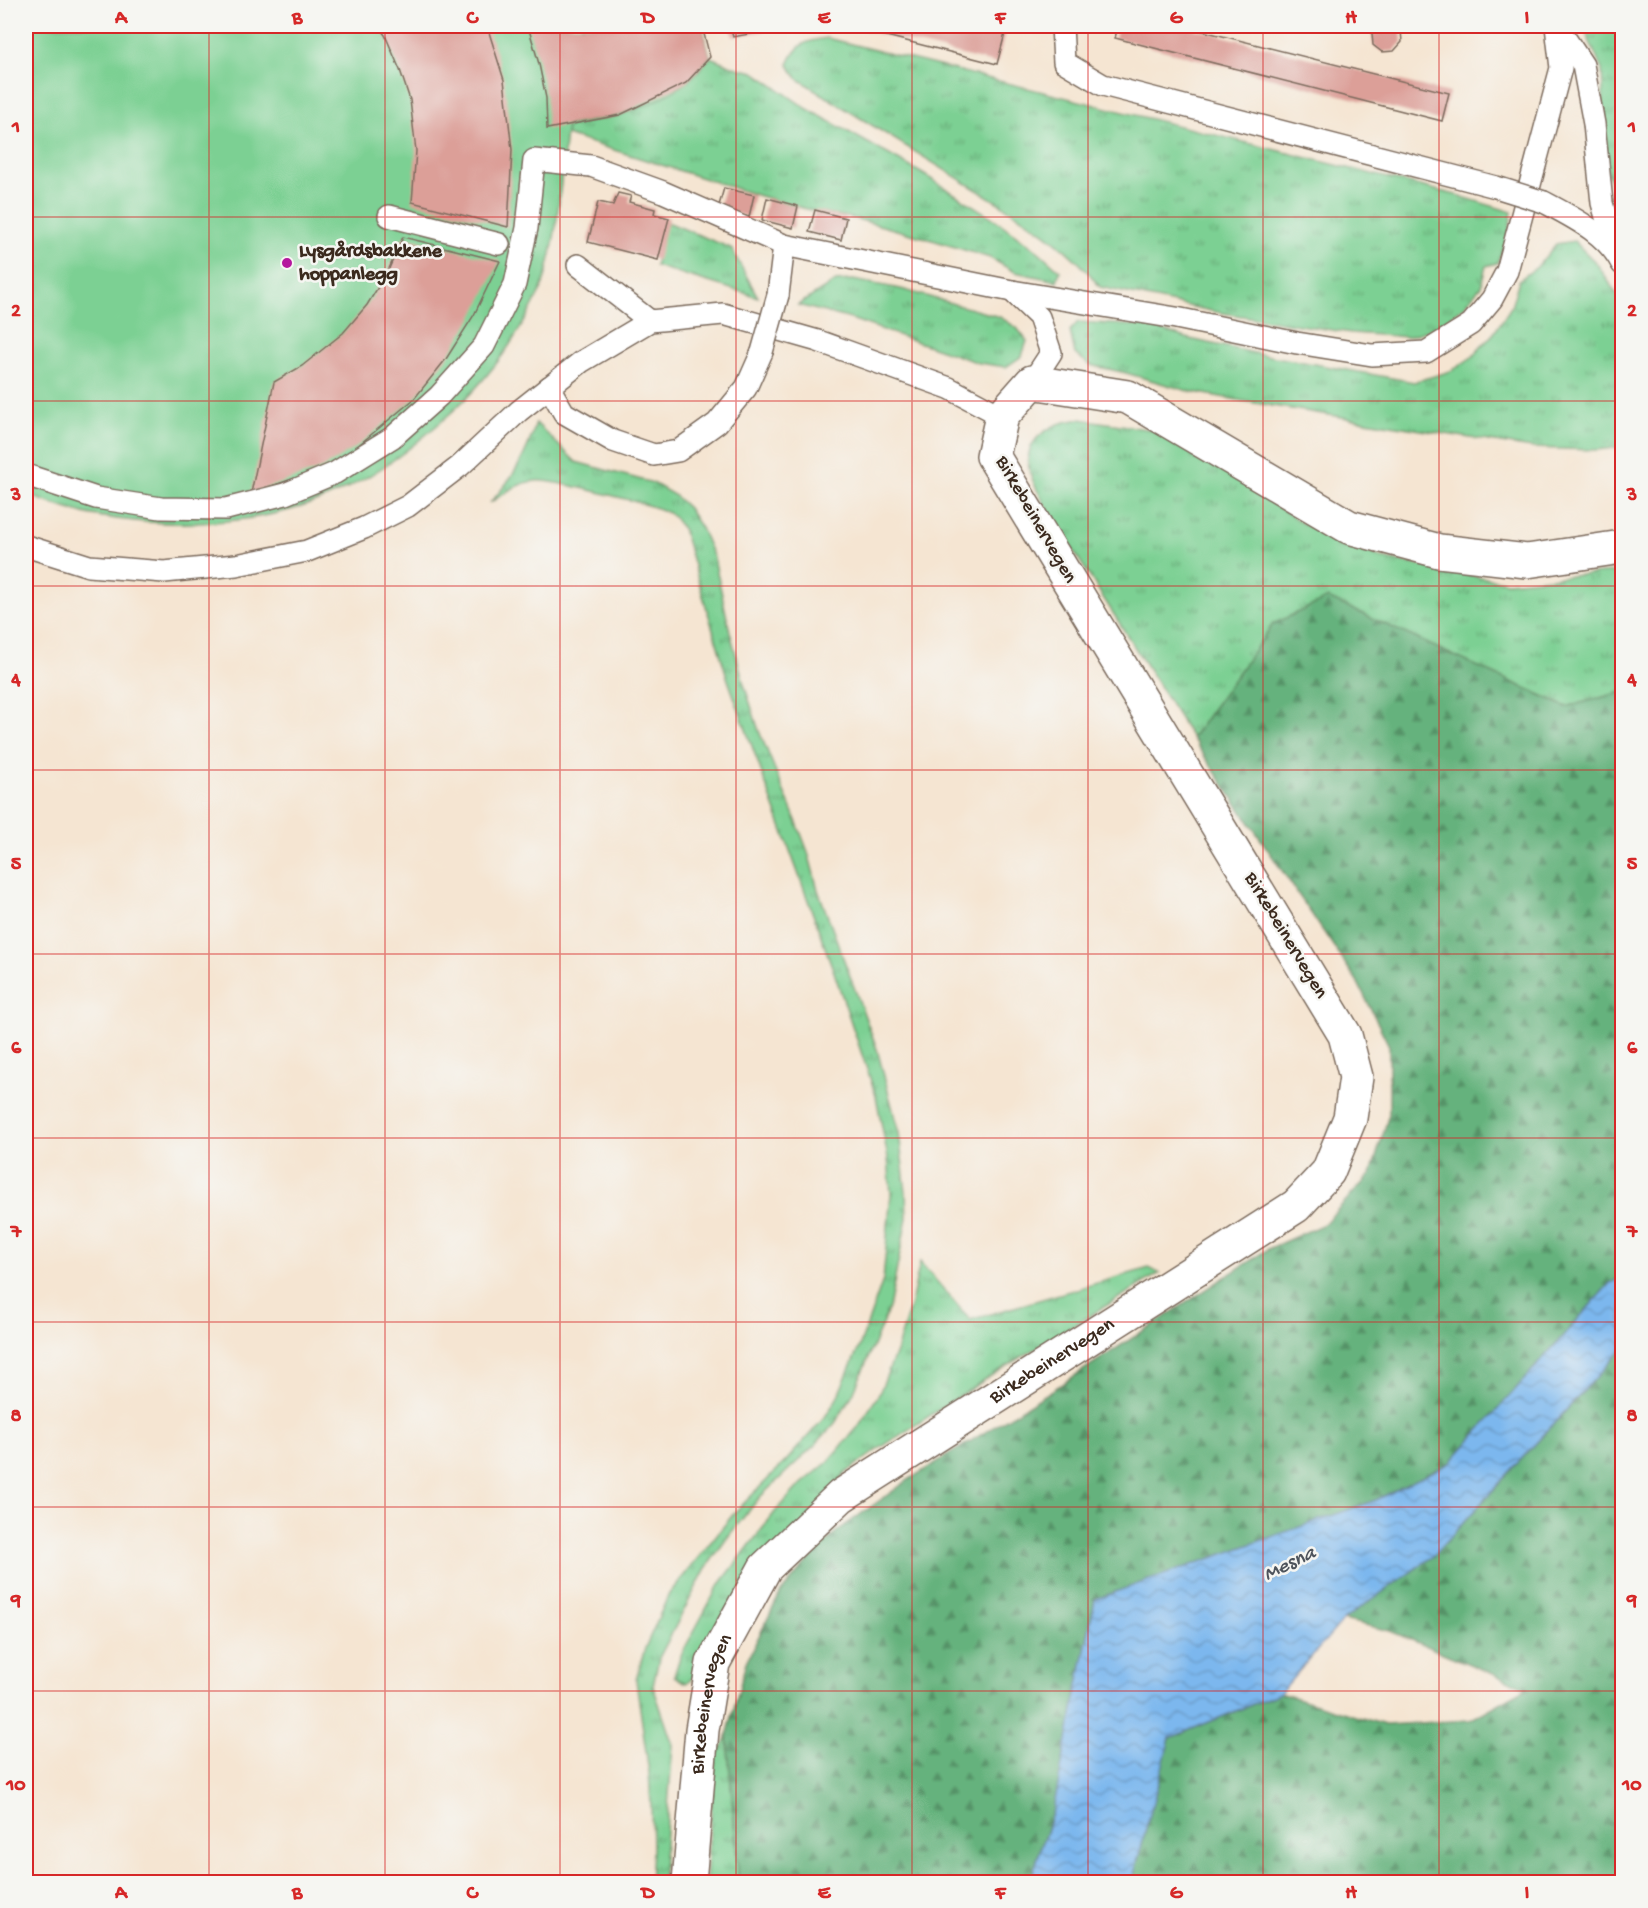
<svg xmlns="http://www.w3.org/2000/svg" width="1648" height="1908" viewBox="0 0 1648 1908" font-family="'Gochi Hand',sans-serif">
<style>
.grass{fill:url(#grass-tufts);stroke:#5c7d58;stroke-width:1.5}
.forest{fill:url(#forest-firs);stroke:#506e4e;stroke-width:1.5}
.pitch{fill:#7cd093;stroke:#5c7d58;stroke-width:1.5}
.water{fill:url(#water-waves);stroke:#5c7086;stroke-width:1.5}
.building{fill:#dc9f98}
.lines{fill:none;stroke-linecap:round;stroke-linejoin:round}
.service-casing{stroke:#7c6b5d;stroke-width:24}
.minor-casing{stroke:#7c6b5d;stroke-width:36}
.service{stroke:#fff;stroke-width:21}
.minor{stroke:#fff;stroke-width:33}
.service-bridge-casing{stroke:#7c6b5d;stroke-width:24;stroke-linecap:butt}
.service-bridge{stroke:#fff;stroke-width:21}
.grid{fill:none;stroke:#d62828;stroke-width:1.5;stroke-opacity:0.55}
.poi-dot{fill:#b5179e;stroke:#f6f6f2;stroke-width:2}
.labels{text-anchor:middle;dominant-baseline:central;stroke-width:5;stroke-linejoin:round;paint-order:stroke}
.poi-label{font-size:20px;font-weight:bold;fill:#3b2a1e;stroke:#f6f6f2;text-anchor:start}
.street-label{font-size:20px;fill:#3b2a1e;stroke:#f6f6f2}
.water-label{font-size:21px;font-style:italic;fill:#4e545c;stroke:#f6f6f2}
.neatline{fill:none;stroke:#d62828;stroke-width:2}
.grid-label{font-size:20px;text-anchor:middle;font-weight:bold;fill:#d62828}
</style>
<defs>
<pattern id="grass-tufts" width="24" height="20" patternUnits="userSpaceOnUse" patternTransform="scale(1.5)"><rect width="24" height="20" fill="#7cd093"/><path d="M3 7l-1-3M5 7V3M7 7l1-3M15 17l-1-3M17 17v-4M19 17l1-3" fill="none" stroke="#67a977"/></pattern>
<pattern id="forest-firs" width="22" height="20" patternUnits="userSpaceOnUse" patternTransform="scale(1.5)"><rect width="22" height="20" fill="#65b27d"/><path d="M5 1l3.5 6h-7zM16 11l3.5 6h-7z" fill="#549166"/></pattern>
<pattern id="water-waves" width="16" height="10" patternUnits="userSpaceOnUse" patternTransform="scale(1.5)"><rect width="16" height="10" fill="#7cb7ee"/><path d="M0 5q4-4 8 0t8 0" fill="none" stroke="#6795c0"/></pattern>
</defs>
<rect width="100%" height="100%" fill="#f6f6f2"/>
<filter id="ink" filterUnits="userSpaceOnUse"><feTurbulence type="fractalNoise" baseFrequency=".0167" numOctaves="2"/><feDisplacementMap in="SourceGraphic" scale="12" xChannelSelector="R" yChannelSelector="G"/><feConvolveMatrix kernelMatrix="1 2 1 2 8 2 1 2 1" color-interpolation-filters="sRGB"/></filter>
<filter id="wash" filterUnits="userSpaceOnUse"><feTurbulence type="fractalNoise" baseFrequency=".008" numOctaves="4" result="noise"/><feDisplacementMap in="SourceGraphic" scale="24" xChannelSelector="R" yChannelSelector="G"/><feGaussianBlur stdDeviation="1.35" result="paint"/><feColorMatrix in="noise" values="0 0 0 0 0 0 0 0 0 0 0 0 0 0 0 0 0 1.4 0 .05"/><feComposite in="paint" operator="in"/></filter>
<g filter="url(#wash)">
<rect width="100%" height="100%" fill="#f5e5d2"/>
<!-- grass -->
<g class="grass">
<polygon points="1583,26 1622,26 1622,218 1606,167 1602,70"/>
<path d="M827,38L1456,195L1512,212L1508,237L1497,263L1486,266L1481,286L1464,307L1436,327L1408,337L1351,333L1216,312L1100,287C1066,241 1013,212 964,182C908,147 852,114 797,78L788,64C798,43 805,41 827,38Z"/>
<polygon points="710,57 737,68 754,72 806,108 923,174 993,218 1039,252 1060,271 1057,281 1015,272 990,258 929,239 857,219 806,209 760,196 566,135 567,126 620,115 686,83"/>
<polygon points="667,222 731,248 758,297 655,266"/>
<polygon points="1574,241 1597,264 1622,302 1622,447 1596,450 1532,448 1243,401 1188,391 1126,373 1090,365 1075,354 1070,331 1078,322 1147,326 1190,339 1259,354 1414,382 1451,371 1472,357 1494,333 1511,307 1519,280 1537,267 1556,244"/>
<polygon points="853,280 901,289 1000,317 1017,328 1027,341 1022,356 1006,367 979,363 851,319 798,305 836,281"/>
<path d="M1080,419L1154,430L1213,462L1302,523L1382,558L1507,582L1622,571V692L1567,707L1328,599L1273,624L1192,738L1049,512C1032,481 1011,449 1052,427C1060,422 1071,421 1080,419Z"/>
<path d="M536,423L576,462L653,483L674,495L688,508L701,528L714,558L730,632L744,684L759,731L797,823L808,852L818,890L877,1049L899,1133L906,1192L907,1218L889,1308L853,1394L835,1423L816,1444L760,1497L730,1534L706,1568L659,1658L653,1686L673,1745L662,1882H650L652,1849L651,1804L649,1773L636,1680L645,1648L669,1594L735,1512L787,1460L825,1417L836,1400L860,1345L883,1280L891,1194L888,1158L876,1096L834,972L728,680L684,532C680,526 676,518 670,514C660,506 550,479 536,481C519,482 503,494 490,503C514,477 526,456 536,423Z"/>
<polygon points="920,1262 970,1320 1149,1268 1160,1273 989,1377 880,1448 844,1474 695,1676 686,1683 674,1676 680,1657 718,1587 775,1512 798,1487 828,1462 858,1427 879,1394 896,1352 911,1304"/>
<polygon points="727,1736 739,1882 706,1882 715,1760"/>
</g>
<!-- forest -->
<g class="forest">
<polygon points="1328,598 1566,707 1622,692 1622,1277 1610,1283 1450,1463 1376,1500 1053,1810 1030,1882 739,1882 727,1736 746,1662 780,1594 806,1563 836,1532 908,1480 1056,1388 1268,1249 1324,1224 1371,1174 1389,1114 1389,1046 1357,981 1192,738 1273,624"/>
<polygon points="1622,1349 1622,1882 1132,1882 1170,1738 1280,1693 1385,1725 1470,1720 1527,1688 1390,1631 1343,1620 1432,1557"/>
</g>
<!-- pitch -->
<path class="pitch" d="M26,26H702L710,57C702,66 694,77 684,84C649,110 609,118 567,126C560,178 559,238 542,287C539,295 534,303 530,311C510,349 484,382 453,411C418,443 382,472 339,492C270,525 178,529 103,517C77,513 51,504 26,494Z"/>
<!-- water -->
<polygon class="water" points="1622,1277 1622,1349 1432,1557 1343,1620 1280,1693 1170,1738 1132,1882 1030,1882 1053,1810 1095,1599 1376,1500 1450,1463 1610,1283"/>
<g id="blocks">
<!-- building -->
<g class="building">
<polygon points="378,26 487,26 504,80 512,150 508,227 412,202 416,151 410,100 400,70 385,35"/>
<polygon points="528,26 702,26 710,57 686,83 620,115 547,129 546,98 539,64"/>
<polygon points="730,26 786,26 787,27 733,37"/>
<polygon points="847,26 1007,26 997,64"/>
<polygon points="1118,26 1183,26 1449,93 1442,121 1115,38"/>
<polygon points="1378,26 1395,26 1401,30 1402,42 1394,51 1382,52 1373,45 1372,33"/>
<polygon points="724,188 754,195 749,217 718,209"/>
<polygon points="618,193 631,196 629,202 655,209 654,214 669,218 658,260 588,242 598,202 613,205"/>
<polygon points="767,198 798,206 793,228 762,220"/>
<polygon points="815,210 846,218 841,240 809,232"/>
<polygon points="403,237 500,261 474,315 446,359 414,399 355,448 319,470 251,493 274,382 302,366 343,333 367,305 388,271"/>
</g>
</g>
</g>
<g filter="url(#ink)">
<use href="#blocks" fill-opacity="0" stroke="#7c6b5d" stroke-width="1.5"/>
<g class="lines">
<defs>
<g id="service">
<polyline points="1062,26 1064,62 1103,85 1496,187"/>
<polyline points="1559,29 1583,65 1594,124 1602,203 1615,249"/>
<path d="M1544,202C1574,218 1607,234 1622,264"/>
<polyline points="389,216 499,244"/>
<polyline points="578,265 650,321"/>
<polyline points="1012,291 1039,317 1051,353 1032,382"/>
<polyline points="778,295 784,245"/>
<polyline points="549,387 564,413 613,441 654,455 678,451 717,423 746,388 762,352"/>
<polyline points="26,475 96,498 161,508 226,509 285,494 335,473 393,437 439,396 484,346 515,284 527,228 534,160 591,166 663,192 784,245 1012,291 1176,318 1297,343 1372,355 1426,352 1471,324 1492,299 1507,271 1561,68 1556,26"/>
<polyline points="26,546 89,566 164,572 236,565 307,551 364,528 408,506 460,466 519,411 581,362 650,321 723,314 818,341 949,388 1002,416"/>
</g>
<g id="minor">
<path id="s1" d="M689,1882L702,1730L713,1663L765,1568L841,1496L1296,1206L1328,1172L1350,1118L1356,1077L1345,1035L993,456L1002,416L1032,382L1128,397L1349,527L1439,551L1527,561L1622,547"/>
</g>
</defs>
<!-- service casing -->
<use href="#service" class="service-casing"/>
<!-- minor casing -->
<use href="#minor" class="minor-casing"/>
<!-- service -->
<use href="#service" class="service"/>
<!-- minor -->
<use href="#minor" class="minor"/>
<defs>
<g id="service-bridge">
<polyline points="1496,187 1544,202"/>
<polyline points="762,352 778,295"/>
</g>
</defs>
<!-- service-bridge casing -->
<use href="#service-bridge" class="service-bridge-casing"/>
<!-- service-bridge -->
<use href="#service-bridge" class="service-bridge"/>
</g>
</g>
<!-- grid -->
<path class="grid" d="M209,26V1882M385,26V1882M560,26V1882M736,26V1882M912,26V1882M1088,26V1882M1263,26V1882M1439,26V1882M26,217H1622M26,401H1622M26,586H1622M26,770H1622M26,954H1622M26,1138H1622M26,1322H1622M26,1507H1622M26,1691H1622"/>
<!-- markers -->
<circle class="poi-dot" cx="287" cy="263" r="6"/>
<g class="labels">
<!-- poi labels -->
<g class="poi-label">
<text x="299" y="252">Lysgårdsbakkene<tspan x="299" dy="23">hoppanlegg</tspan></text>
</g>
<!-- street labels -->
<g class="street-label">
<text transform="translate(1035 520) rotate(60)">Birkebeinervegen</text>
<text transform="translate(1285 936) rotate(59)">Birkebeinervegen</text>
<text stroke="none"><textPath href="#s1" startOffset="684">Birkebeinervegen</textPath></text>
<text stroke="none"><textPath href="#s1" startOffset="180">Birkebeinervegen</textPath></text>
</g>
<!-- water labels -->
<g class="water-label">
<text transform="translate(1290 1565) rotate(-26)">Mesna</text>
</g>
</g>
<!-- margin -->
<rect width="1648" height="1908" fill="none" stroke="#f6f6f2" stroke-width="66"/>
<rect x="33" y="33" width="1582" height="1842" class="neatline"/>
<g class="grid-label">
<text x="121" y="23">A</text>
<text x="297" y="23">B</text>
<text x="472" y="23">C</text>
<text x="648" y="23">D</text>
<text x="824" y="23">E</text>
<text x="1000" y="23">F</text>
<text x="1176" y="23">G</text>
<text x="1351" y="23">H</text>
<text x="1527" y="23">I</text>
<text x="16" y="132">1</text>
<text x="1632" y="132">1</text>
<text x="16" y="316">2</text>
<text x="1632" y="316">2</text>
<text x="16" y="500">3</text>
<text x="1632" y="500">3</text>
<text x="16" y="685">4</text>
<text x="1632" y="685">4</text>
<text x="16" y="869">5</text>
<text x="1632" y="869">5</text>
<text x="16" y="1053">6</text>
<text x="1632" y="1053">6</text>
<text x="16" y="1237">7</text>
<text x="1632" y="1237">7</text>
<text x="16" y="1421">8</text>
<text x="1632" y="1421">8</text>
<text x="16" y="1606">9</text>
<text x="1632" y="1606">9</text>
<text x="16" y="1790">10</text>
<text x="1632" y="1790">10</text>
<text x="121" y="1898">A</text>
<text x="297" y="1898">B</text>
<text x="472" y="1898">C</text>
<text x="648" y="1898">D</text>
<text x="824" y="1898">E</text>
<text x="1000" y="1898">F</text>
<text x="1176" y="1898">G</text>
<text x="1351" y="1898">H</text>
<text x="1527" y="1898">I</text>
</g>
</svg>
